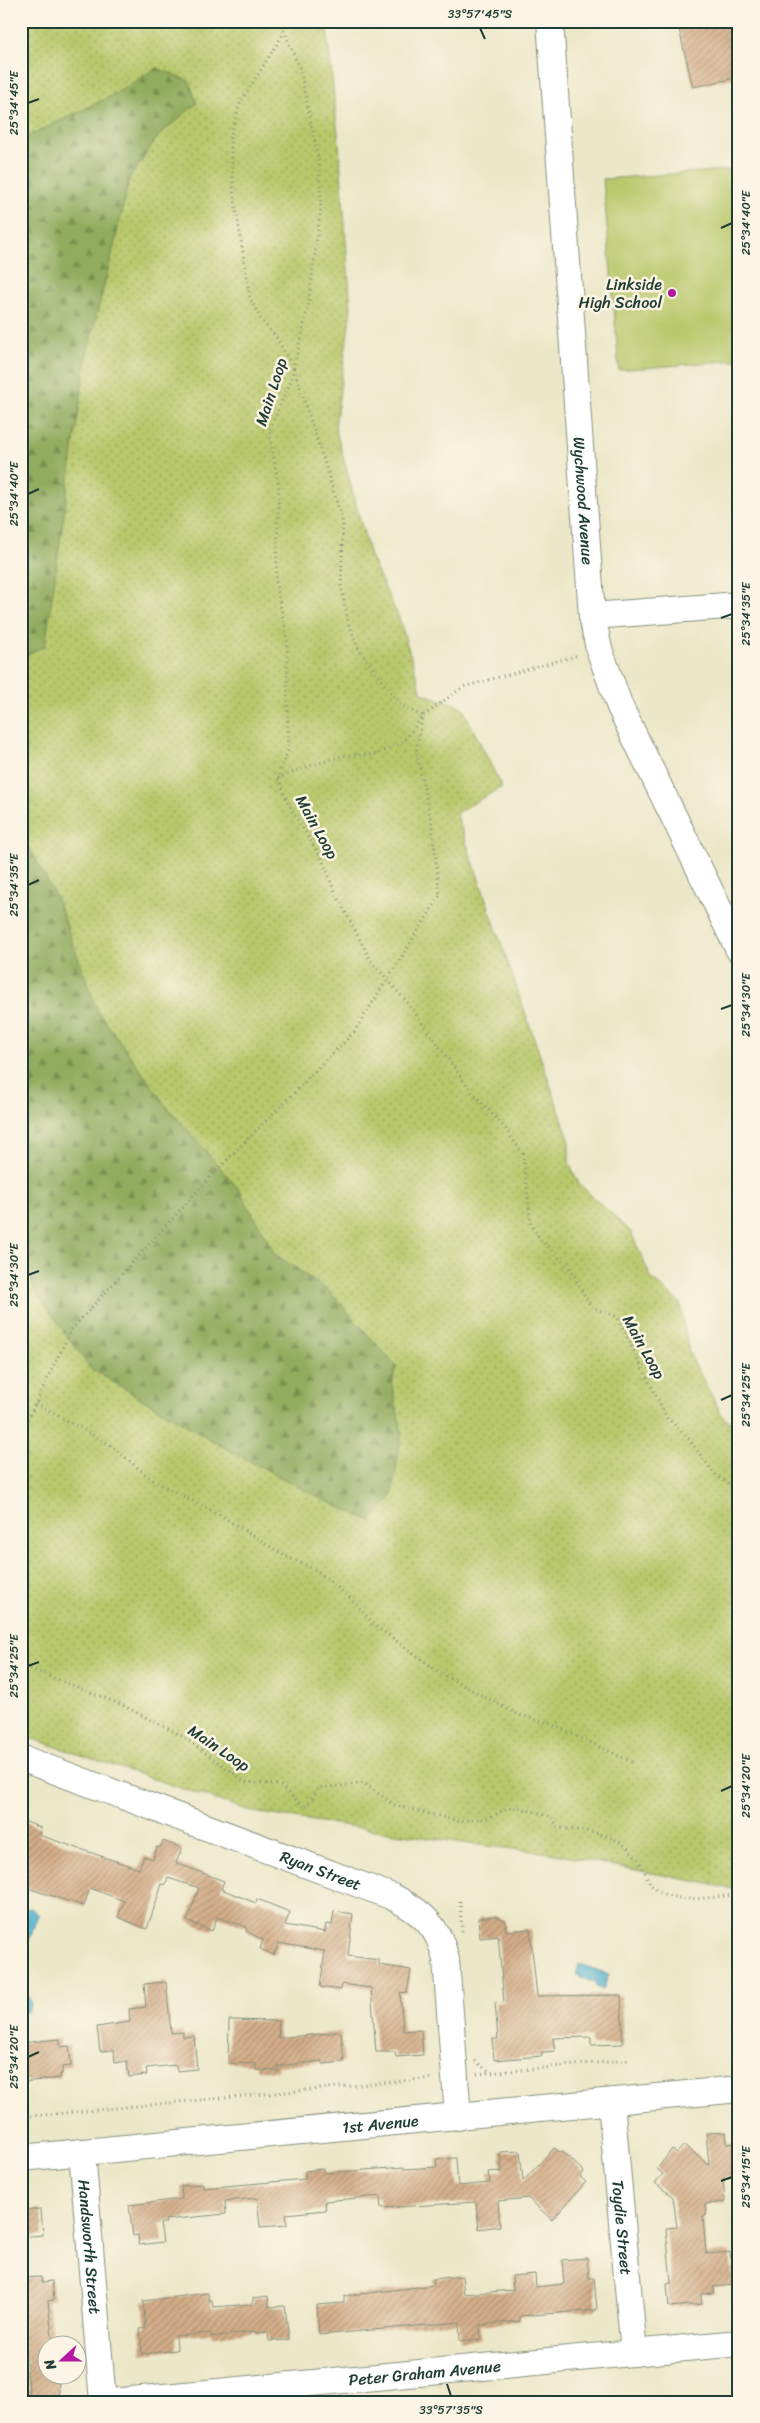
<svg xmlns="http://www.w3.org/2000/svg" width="760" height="2423" viewBox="0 0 760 2423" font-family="Sriracha,sans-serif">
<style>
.grass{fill:url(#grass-dots);stroke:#6c824f}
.forest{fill:url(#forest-firs);stroke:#587449}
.park{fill:#b8c86a;stroke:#6c824f}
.water{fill:url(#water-ripples);stroke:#367680}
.building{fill:url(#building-hatch)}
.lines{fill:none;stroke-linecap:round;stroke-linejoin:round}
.minor-casing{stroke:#86927e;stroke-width:28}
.path{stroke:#86927e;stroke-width:3;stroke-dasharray:1 4;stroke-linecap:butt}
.minor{stroke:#fff;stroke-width:26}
.ticks{fill:none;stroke:#1f3d34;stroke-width:2}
.poi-dot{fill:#b5179e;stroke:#fcf5e5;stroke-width:2}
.labels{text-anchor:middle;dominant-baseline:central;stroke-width:5;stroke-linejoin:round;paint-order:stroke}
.poi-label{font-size:16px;fill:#1f3d34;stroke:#fcf5e5;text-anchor:end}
.street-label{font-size:16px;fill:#1f3d34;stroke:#fcf5e5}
.neatline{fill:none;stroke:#1f3d34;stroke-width:2}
.ticks-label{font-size:12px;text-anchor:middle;fill:#1f3d34}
</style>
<defs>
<pattern id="grass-dots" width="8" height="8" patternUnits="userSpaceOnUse" patternTransform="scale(1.25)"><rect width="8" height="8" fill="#b8c86a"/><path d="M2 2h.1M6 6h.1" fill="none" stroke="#95a458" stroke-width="1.8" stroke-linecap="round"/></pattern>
<pattern id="forest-firs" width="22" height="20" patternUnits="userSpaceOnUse" patternTransform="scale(1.25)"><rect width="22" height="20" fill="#92ac5e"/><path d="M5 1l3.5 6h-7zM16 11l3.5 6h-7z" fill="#778d4e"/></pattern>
<pattern id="water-ripples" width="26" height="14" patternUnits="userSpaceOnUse" patternTransform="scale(1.25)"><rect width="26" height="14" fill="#4dafcc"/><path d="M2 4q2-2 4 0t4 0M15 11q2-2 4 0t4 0" fill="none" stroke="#3f90a6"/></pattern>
<pattern id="building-hatch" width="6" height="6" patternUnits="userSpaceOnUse" patternTransform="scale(1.25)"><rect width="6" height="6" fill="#d4ad88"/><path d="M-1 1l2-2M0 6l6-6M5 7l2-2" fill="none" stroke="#ab8e70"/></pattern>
</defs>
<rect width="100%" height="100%" fill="#fcf5e5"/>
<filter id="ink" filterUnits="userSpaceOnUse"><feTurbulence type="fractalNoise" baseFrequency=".02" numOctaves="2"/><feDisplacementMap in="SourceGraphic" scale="10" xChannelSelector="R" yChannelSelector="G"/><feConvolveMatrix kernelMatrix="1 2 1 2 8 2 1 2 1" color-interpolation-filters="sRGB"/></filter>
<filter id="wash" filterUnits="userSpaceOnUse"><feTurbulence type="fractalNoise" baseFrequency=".0096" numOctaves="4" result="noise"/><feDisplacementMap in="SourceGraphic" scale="20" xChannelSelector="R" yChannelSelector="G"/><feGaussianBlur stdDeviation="1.12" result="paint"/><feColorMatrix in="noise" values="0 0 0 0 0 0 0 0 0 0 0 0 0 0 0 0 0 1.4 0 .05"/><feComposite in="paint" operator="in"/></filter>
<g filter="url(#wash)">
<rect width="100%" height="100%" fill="#ede7c9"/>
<!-- grass -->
<polygon class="grass" points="21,21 326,21 339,144 351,309 335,427 370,556 399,618 422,693 462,707 502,787 456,813 569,1139 569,1162 579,1184 631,1232 651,1278 680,1303 689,1353 723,1417 739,1429 739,1890 549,1853 470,1844 253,1812 21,1735"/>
<!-- forest -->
<g class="forest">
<polygon points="157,68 189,81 197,103 159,135 129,179 115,242 87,353 45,646 21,657 21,140 113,95"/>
<polygon points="21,841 31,850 57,900 97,1010 167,1107 238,1188 275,1254 329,1291 396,1366 392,1386 402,1433 391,1498 371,1521 320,1498 229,1450 91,1369 36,1292 21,1257"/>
</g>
<!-- park -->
<polygon class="park" points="739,169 739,360 619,370 603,179"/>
<!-- water -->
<g class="water">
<polygon points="31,1908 39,1915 28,1943 21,1944 21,1919 25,1909"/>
<polygon points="579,1964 609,1974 603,1990 596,1987 595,1983 576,1975"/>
<polygon points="21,1979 31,2004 28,2012 21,2011"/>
</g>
<g id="blocks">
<!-- building -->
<g class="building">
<polygon points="677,21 732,21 734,32 739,31 739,77 693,87"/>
<polygon points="21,1820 41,1828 39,1835 139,1869 144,1856 153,1859 157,1847 160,1848 163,1841 182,1848 176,1863 224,1881 221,1889 256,1903 257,1899 290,1912 285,1925 325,1932 326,1924 332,1925 334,1911 353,1914 348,1956 379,1960 379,1965 411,1970 407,1993 400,1992 403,2031 421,2030 423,2055 396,2057 395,2052 376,2052 371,1988 342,1984 341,1990 320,1987 325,1951 278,1943 274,1955 260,1949 263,1940 246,1931 247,1927 217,1917 212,1931 187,1921 199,1888 168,1878 165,1885 162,1884 147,1929 118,1917 124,1901 90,1888 84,1906 21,1886"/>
<polygon points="495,1916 505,1920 506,1931 530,1929 537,1996 621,1995 623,2044 591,2045 591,2037 553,2038 555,2051 542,2052 542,2056 494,2060 492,2039 498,2039 495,2003 504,2002 498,1936 480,1938 478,1918"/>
<polygon points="166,1982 171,2033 183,2032 183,2037 194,2036 197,2069 177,2071 176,2065 146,2068 147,2075 129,2077 127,2061 115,2063 114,2050 100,2051 97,2027 130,2022 129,2009 146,2007 144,1984"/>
<polygon points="229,2020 279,2021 278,2038 341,2032 344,2062 322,2064 322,2061 278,2066 278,2071 256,2070 256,2064 228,2063"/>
<polygon points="60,2039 60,2047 69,2046 71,2066 62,2067 62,2074 60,2074 60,2078 23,2082 21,2043"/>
<polygon points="726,2132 727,2144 739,2143 739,2177 723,2178 725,2202 705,2204 706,2216 703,2216 706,2254 730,2252 733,2285 713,2287 714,2293 701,2294 702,2304 669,2307 667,2284 671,2283 666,2228 677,2227 673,2197 655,2183 663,2174 657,2169 672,2149 677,2153 684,2145 709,2165 706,2133"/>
<polygon points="554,2148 560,2152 562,2151 584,2172 580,2177 586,2182 552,2220 528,2198 498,2201 500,2226 479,2229 476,2202 381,2208 380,2196 325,2201 326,2210 286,2214 287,2225 260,2227 257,2198 225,2201 226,2214 165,2220 166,2223 160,2223 163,2242 139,2245 138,2235 133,2236 129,2205 182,2199 181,2186 203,2184 203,2188 306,2179 305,2171 323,2169 324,2173 404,2167 404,2169 437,2167 436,2159 456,2158 458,2186 490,2183 488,2172 502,2171 500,2152 520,2151 523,2181"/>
<polygon points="41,2209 43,2235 21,2237 21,2210"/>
<polygon points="587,2258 589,2278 594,2278 597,2310 520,2316 520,2321 480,2325 481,2339 460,2341 459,2322 319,2335 317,2305 344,2303 344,2296 434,2285 433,2279 462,2276 464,2294 513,2290 512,2276 535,2274 536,2287 564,2284 562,2260"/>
<polygon points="41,2277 42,2282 52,2281 54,2300 48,2301 53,2346 48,2346 48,2376 58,2378 60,2402 30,2402 26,2359 24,2359 21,2278"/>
<polygon points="208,2293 209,2300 212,2300 213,2307 253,2304 253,2298 268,2296 269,2307 285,2306 289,2340 269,2341 268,2332 256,2333 255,2331 211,2337 211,2333 176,2336 177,2350 142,2354 140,2329 146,2328 143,2301"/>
</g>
</g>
</g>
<g filter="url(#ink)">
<use href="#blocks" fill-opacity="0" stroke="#86927e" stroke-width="1"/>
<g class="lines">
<defs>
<g id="minor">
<path id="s1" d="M550,21L592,616L599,649L620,707L739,950"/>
<polyline points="592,616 739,605"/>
<path id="s2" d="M21,1758L393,1897C422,1912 439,1926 446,1960L458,2117"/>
<path id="s3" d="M611,2102L634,2353"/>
<path id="s4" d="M82,2152L103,2402"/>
<path id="s5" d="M21,2158L739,2089"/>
<path id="s6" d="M110,2402L739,2343"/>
</g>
</defs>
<!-- minor casing -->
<use href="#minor" class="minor-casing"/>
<!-- path -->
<g class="path">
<polyline points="280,21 300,69 319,163 321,207 308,308 290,383 269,430 279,488 276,585 287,637 288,750 278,778 292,811 321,857 335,892 371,961 408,1003 471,1091 505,1128 523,1154 531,1224 541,1240 572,1271 591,1307 617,1317 667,1418 688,1438 716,1476 739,1489"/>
<polyline points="278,778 306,767 343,756 377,754 404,741 423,716 401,706 359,650 348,622 341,586 343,523 327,470 294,369 276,337 261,320 250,298 234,195 230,138 240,103 284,33"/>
<polyline points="36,1403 109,1444 154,1481 220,1515 283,1555 316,1570 355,1602 374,1625 442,1674 517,1714 551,1724 634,1763"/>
<polyline points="21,1433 71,1330 214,1173 354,1032 440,896 432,825 416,751 423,716 463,687 579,655"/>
<path d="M21,1665L120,1704L182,1736L246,1782L280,1785L305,1808L319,1788L364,1783L394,1805L458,1821L489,1818L503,1810L518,1807L552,1817L558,1828C589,1831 617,1832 637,1858C648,1872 645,1888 667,1895C691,1903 715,1896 739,1895"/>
<polyline points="460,1901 462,1933"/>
<polyline points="475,2061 490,2072"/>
<polyline points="477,2074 628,2060"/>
<polyline points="21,2117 434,2078"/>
</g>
<!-- minor -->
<use href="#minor" class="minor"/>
</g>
</g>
<!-- ticks -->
<path class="ticks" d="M480,28L485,39M28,103L39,99M721,228L732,223M28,494L39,489M721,618L732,614M28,885L39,880M721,1009L732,1005M28,1275L39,1271M721,1400L732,1395M28,1666L39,1662M721,1791L732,1786M28,2057L39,2052M721,2181L732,2177M447,2384L451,2396"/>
<!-- markers -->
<circle class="poi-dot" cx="672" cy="293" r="5"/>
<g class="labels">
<!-- poi labels -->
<g class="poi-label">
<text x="662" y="284">Linkside<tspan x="662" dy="18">High School</tspan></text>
</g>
<!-- street labels -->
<g class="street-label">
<text transform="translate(271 392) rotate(-72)">Main Loop</text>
<text stroke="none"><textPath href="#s1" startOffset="481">Wychwood Avenue</textPath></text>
<text transform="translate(317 827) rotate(61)">Main Loop</text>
<text transform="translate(644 1347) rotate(61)">Main Loop</text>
<text transform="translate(219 1748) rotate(34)">Main Loop</text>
<text stroke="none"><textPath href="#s2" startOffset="320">Ryan Street</textPath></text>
<text stroke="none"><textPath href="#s5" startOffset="361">1st Avenue</textPath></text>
<text stroke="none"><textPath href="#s3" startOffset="126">Toydie Street</textPath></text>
<text stroke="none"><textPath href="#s4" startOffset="95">Handsworth Street</textPath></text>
<text stroke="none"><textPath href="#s6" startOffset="316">Peter Graham Avenue</textPath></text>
</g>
</g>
<!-- margin -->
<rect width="760" height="2423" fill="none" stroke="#fcf5e5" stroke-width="55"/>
<!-- north arrow -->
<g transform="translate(62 2360) rotate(249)"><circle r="24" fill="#fcf5e5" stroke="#a4ab9e"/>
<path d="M0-4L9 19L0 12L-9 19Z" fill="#b5179e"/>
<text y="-8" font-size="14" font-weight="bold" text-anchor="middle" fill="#1f3d34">N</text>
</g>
<rect x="28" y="28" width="704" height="2368" class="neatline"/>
<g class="ticks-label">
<text x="480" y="18">33°57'45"S</text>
<text transform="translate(14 103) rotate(-90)" y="4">25°34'45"E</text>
<text transform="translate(746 223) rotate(-90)" y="4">25°34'40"E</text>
<text transform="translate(14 494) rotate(-90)" y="4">25°34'40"E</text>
<text transform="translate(746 614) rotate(-90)" y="4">25°34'35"E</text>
<text transform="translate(14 885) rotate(-90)" y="4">25°34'35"E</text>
<text transform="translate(746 1005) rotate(-90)" y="4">25°34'30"E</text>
<text transform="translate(14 1275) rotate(-90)" y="4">25°34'30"E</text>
<text transform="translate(746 1395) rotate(-90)" y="4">25°34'25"E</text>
<text transform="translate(14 1666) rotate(-90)" y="4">25°34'25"E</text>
<text transform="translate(746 1786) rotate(-90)" y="4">25°34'20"E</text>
<text transform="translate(14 2057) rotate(-90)" y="4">25°34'20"E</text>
<text transform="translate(746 2177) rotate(-90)" y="4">25°34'15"E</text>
<text x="451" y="2414">33°57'35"S</text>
</g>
</svg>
